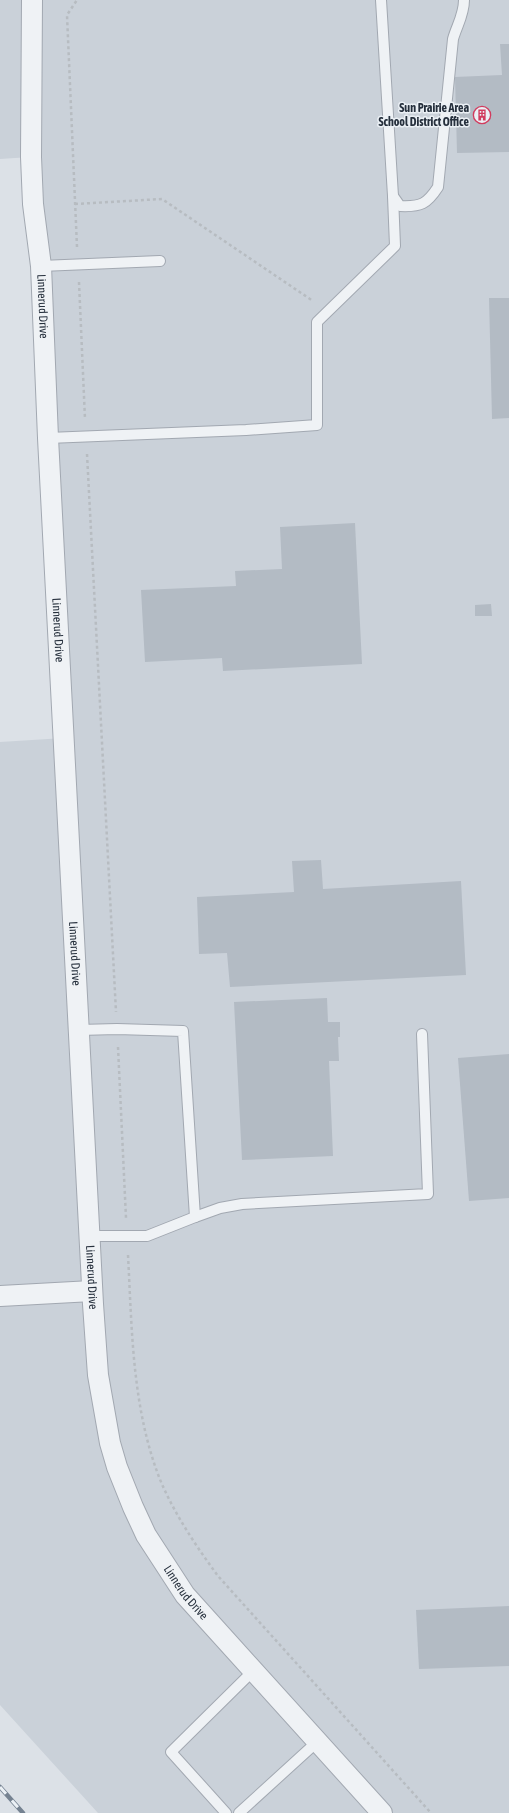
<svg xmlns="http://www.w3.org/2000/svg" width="509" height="1813" viewBox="0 0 509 1813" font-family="'Asap Condensed',sans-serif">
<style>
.built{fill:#cad1d9}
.building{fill:#b3bbc4}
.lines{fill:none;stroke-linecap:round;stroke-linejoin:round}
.lane-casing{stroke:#a2a8b1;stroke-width:12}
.street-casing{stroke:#a2a8b1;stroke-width:22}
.path{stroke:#b7bcc1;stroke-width:2.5;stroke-dasharray:3 3;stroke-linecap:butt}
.lane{stroke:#eff2f5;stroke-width:10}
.street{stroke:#eff2f5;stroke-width:20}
.rail-casing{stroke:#758291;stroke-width:4.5}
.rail{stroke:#ebf0f5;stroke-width:3;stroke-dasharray:9;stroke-linecap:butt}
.labels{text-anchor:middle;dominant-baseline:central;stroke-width:3;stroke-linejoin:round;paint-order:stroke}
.poi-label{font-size:12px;font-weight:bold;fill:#26303d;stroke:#ebf0f5;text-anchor:end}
.street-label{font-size:12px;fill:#26303d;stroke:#ebf0f5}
</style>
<rect width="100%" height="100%" fill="#dce1e7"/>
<!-- built -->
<polygon class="built" points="0,0 509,0 509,1813 98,1813 0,1705 0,742 64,738 30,157 0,159"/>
<!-- building -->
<g class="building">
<polygon points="500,44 509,44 509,152 457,153 455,77 502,75"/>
<polygon points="489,298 509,298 509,418 492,419"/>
<polygon points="355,523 362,664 223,671 222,658 145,662 141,590 236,586 235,571 282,569 280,527"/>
<polygon points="491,604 492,616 475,616 475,605"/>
<polygon points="321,860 323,889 461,881 466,975 230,987 227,953 199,954 197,897 294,892 292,861"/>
<polygon points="327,998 328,1022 340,1022 340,1037 338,1037 339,1061 329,1061 333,1156 242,1160 234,1002"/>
<polygon points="509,1054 509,1198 469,1201 458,1058"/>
<polygon points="509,1606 509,1666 419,1669 416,1610"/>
</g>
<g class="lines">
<defs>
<g id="lane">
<path d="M381,0L393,196L400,206C421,207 427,204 438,187L453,39C457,25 464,15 464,0"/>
<polyline points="41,266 160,261"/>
<polyline points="48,438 246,430 317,425 317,322 395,246 393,196"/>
<polyline points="79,1030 117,1029 183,1031 195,1217 147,1236 89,1236"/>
<polyline points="195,1217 220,1208 242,1204 428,1194 422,1034"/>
<polyline points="226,1813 171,1752 253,1671"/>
<polyline points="239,1813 318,1741"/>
</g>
<g id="street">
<path id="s1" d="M32,0L31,157L33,204L41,266L48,438L93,1304L98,1375L110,1443L117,1467L133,1507L146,1535L185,1595L382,1813"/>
<polyline points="0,1296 92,1291"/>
</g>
</defs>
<!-- lane casing -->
<use href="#lane" class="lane-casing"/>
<!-- street casing -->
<use href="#street" class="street-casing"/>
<!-- path -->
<g class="path">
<polyline points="75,204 162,199 313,301"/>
<polyline points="77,247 67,15 77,0"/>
<polyline points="79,282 85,419"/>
<polyline points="87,454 116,1012"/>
<polyline points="118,1047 126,1218"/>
<path d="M128,1255C132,1330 132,1406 159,1477C173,1512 196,1546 218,1576L431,1813"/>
</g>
<!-- lane -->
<use href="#lane" class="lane"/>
<!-- street -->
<use href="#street" class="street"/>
<defs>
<polyline id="rail" points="0,1787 23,1813"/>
</defs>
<!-- rail casing -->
<use href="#rail" class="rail-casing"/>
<!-- rail -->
<use href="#rail" class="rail"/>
</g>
<!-- icons -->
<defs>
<symbol id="building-ring" viewBox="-11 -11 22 22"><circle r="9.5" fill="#ebf0f5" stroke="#d13c5e" stroke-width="1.5"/><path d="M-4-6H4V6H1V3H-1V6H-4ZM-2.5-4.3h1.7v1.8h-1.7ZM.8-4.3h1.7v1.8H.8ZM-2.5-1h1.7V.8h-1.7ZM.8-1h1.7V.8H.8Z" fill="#d13c5e"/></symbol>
</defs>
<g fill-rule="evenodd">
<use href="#building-ring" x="472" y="105" width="20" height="20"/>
</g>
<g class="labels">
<!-- poi labels -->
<g class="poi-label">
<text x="469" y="108">Sun Prairie Area<tspan x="469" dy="14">School District Office</tspan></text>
</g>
<!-- street labels -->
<g class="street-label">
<text stroke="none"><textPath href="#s1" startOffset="307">Linnerud Drive</textPath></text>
<text stroke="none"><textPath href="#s1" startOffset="631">Linnerud Drive</textPath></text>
<text stroke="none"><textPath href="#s1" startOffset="955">Linnerud Drive</textPath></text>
<text stroke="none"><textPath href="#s1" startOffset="1279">Linnerud Drive</textPath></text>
<text stroke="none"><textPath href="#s1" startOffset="1615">Linnerud Drive</textPath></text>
</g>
</g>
</svg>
